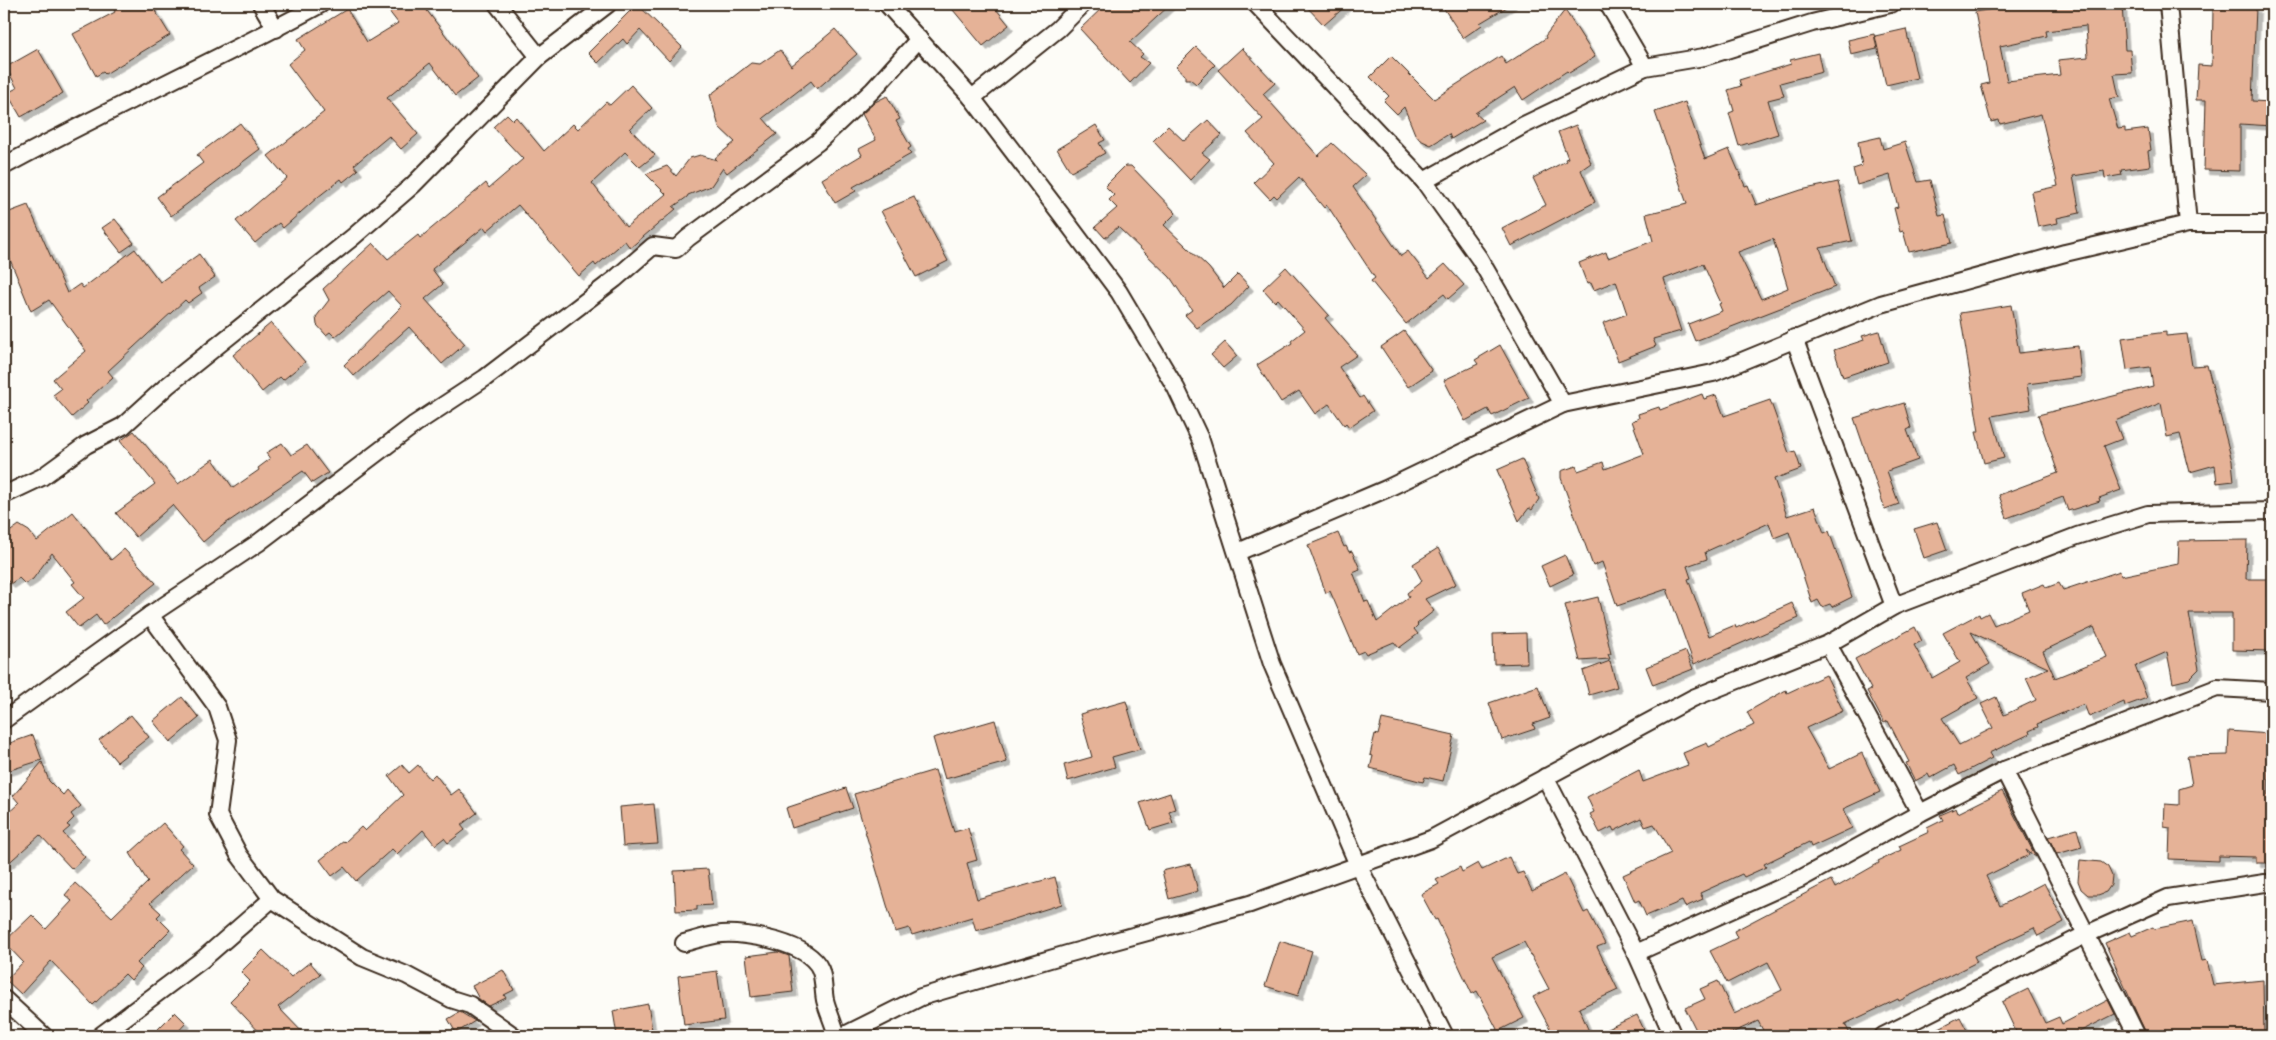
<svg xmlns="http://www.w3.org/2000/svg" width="2276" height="1040" viewBox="0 0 2276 1040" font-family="'Gochi Hand',sans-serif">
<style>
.building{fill:#e5b297;stroke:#3b2a1e;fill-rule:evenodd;filter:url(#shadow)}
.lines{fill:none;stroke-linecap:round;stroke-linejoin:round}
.minor-casing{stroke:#3b2a1e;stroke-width:20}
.minor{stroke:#fdfcf7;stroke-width:16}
</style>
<defs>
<filter id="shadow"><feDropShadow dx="4.5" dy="4.5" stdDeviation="0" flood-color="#0004"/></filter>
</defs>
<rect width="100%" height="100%" fill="#fdfcf7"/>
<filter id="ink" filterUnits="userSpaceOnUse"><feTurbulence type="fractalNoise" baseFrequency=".02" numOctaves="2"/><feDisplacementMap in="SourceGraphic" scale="10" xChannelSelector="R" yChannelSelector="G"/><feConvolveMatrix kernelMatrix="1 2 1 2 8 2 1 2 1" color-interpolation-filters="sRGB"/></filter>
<g filter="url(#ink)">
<!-- building -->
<g class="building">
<polygon points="124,4 151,4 170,35 105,74 103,72 96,76 73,34 115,12 114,10"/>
<polygon points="397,4 422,4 478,78 455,96 430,63 387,98 418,134 401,149 389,136 354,165 358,170 343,182 341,179 318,197 283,228 279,223 255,243 236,221 287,178 268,156 324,112 288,64 305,50 298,39 347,9 367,42 398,23 388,10"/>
<polygon points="637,4 682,47 669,61 640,30 627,44 623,39 598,63 588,53"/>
<polygon points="948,4 992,4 1009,25 983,46"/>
<polygon points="1106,4 1171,4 1130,42 1143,54 1140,57 1149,63 1130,83 1080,29"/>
<polygon points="1304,4 1348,4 1324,25"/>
<polygon points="1441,4 1512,4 1480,23 1482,25 1463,38"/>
<path d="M2004,4H2122L2125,50H2130L2132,73L2114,74L2119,97L2109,99L2118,129L2125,128V132L2148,129L2151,150L2148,151L2150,166L2121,170L2122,175L2105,178L2104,171L2073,176L2080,213L2057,218L2058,223L2038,227L2031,192L2058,186L2041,114L2000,124L1999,120L1991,122L1981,85L1989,83L1975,12L2005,7ZM2086,26L2088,57L2058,60L2060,75L2007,81L2000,46L2047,36L2046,31Z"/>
<polygon points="2224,5 2256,8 2252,101 2272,102 2272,126 2240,124 2240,171 2204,170 2206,100 2196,100 2198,65 2212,66 2213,8 2224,8"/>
<polygon points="1565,10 1595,57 1569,73 1567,71 1523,100 1515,87 1475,113 1483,120 1451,139 1449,134 1431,145 1420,140 1415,134 1404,107 1397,114 1384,101 1389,96 1370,77 1391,56 1434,99 1501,56 1506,64 1546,38 1545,36"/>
<polygon points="835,29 857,54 817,89 811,81 763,118 777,134 727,173 723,168 711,186 688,195 687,197 673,207 676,209 630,248 625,241 596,266 594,263 579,276 518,205 487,231 484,227 432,269 443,284 425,299 465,344 442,364 409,327 354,376 344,365 402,306 388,291 335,337 330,332 326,335 317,325 316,317 329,300 323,289 373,243 388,259 418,235 420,238 486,183 489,188 523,159 493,127 507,114 513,120 516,117 544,151 573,124 578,129 606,102 610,105 631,85 652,108 630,129 655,155 640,167 625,152 592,183 626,227 666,194 646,174 667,166 676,176 690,158 700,155 717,160 715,158 735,142 719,127 710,95 751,63 760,64 780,50 791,66"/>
<polygon points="1906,29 1917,78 1886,85 1875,36"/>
<polygon points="1874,34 1877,49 1851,55 1848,40"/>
<polygon points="1196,47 1215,65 1196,84 1190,79 1185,79 1185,75 1176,67"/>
<polygon points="1242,48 1275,83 1263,94 1318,156 1332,143 1366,175 1353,187 1401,256 1408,251 1429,278 1445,264 1464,285 1448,299 1444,294 1406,324 1371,281 1375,278 1327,205 1324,208 1299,177 1277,198 1274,195 1270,199 1254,182 1274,163 1247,133 1263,119 1218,70"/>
<polygon points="38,49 63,93 21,117 7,93 17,88 6,67"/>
<polygon points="1818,53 1822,72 1780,83 1784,96 1768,100 1778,134 1739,146 1729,113 1734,111 1728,90 1741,86 1739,80 1791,64 1790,60"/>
<polygon points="887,96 900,119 896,121 911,147 908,149 911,154 853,187 856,191 835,203 822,179 862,155 859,149 876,140 862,114 875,102"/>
<path d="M1685,102L1705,159L1729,149L1745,186L1748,185L1756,205L1801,190L1838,182L1852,241L1820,248L1835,287L1695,341L1688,324L1722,311L1719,304L1721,303L1703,264L1664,279L1681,331L1653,339L1656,346L1618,361L1603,323L1627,314L1616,281L1594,290L1591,283L1587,284L1579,263L1606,252L1608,258L1653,241L1646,214L1687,204L1655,112ZM1773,239L1788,288L1761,299L1738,252Z"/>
<polygon points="1208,120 1222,135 1202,153 1210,159 1190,180 1153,141 1168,126 1184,141"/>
<polygon points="240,123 260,149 171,216 157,197 203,163 197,155"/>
<polygon points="1096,125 1105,140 1099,143 1105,153 1071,172 1057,149"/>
<polygon points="1576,125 1591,163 1581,170 1595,202 1511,246 1502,228 1546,205 1533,178 1566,161 1565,159 1568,158 1558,132"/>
<polygon points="1880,137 1883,149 1905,142 1918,182 1930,180 1939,216 1945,215 1952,243 1909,252 1903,231 1900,232 1894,208 1898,207 1890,175 1857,185 1853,169 1862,166 1858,142"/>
<polygon points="1125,166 1131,166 1176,213 1164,225 1209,268 1224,288 1238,274 1249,286 1231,305 1197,328 1185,315 1192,310 1170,277 1118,227 1105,238 1095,227 1117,208 1109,200 1114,195 1105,186"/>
<polygon points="914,197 948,261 916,277 881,211"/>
<polygon points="28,205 67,293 80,284 83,288 135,249 160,282 199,254 215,277 199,288 202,293 188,303 185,300 108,371 113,377 86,401 88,403 72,417 53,395 61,389 53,379 86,351 49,300 31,311 4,245 4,214"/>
<polygon points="115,219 134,243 121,252 102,228"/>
<polygon points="1286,267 1329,315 1325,318 1357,355 1339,367 1360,398 1363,396 1373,411 1349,427 1346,423 1344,425 1329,404 1315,414 1299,391 1281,402 1257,365 1292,343 1291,341 1305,330 1278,299 1275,302 1263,289"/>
<polygon points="2011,305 2019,353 2078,346 2081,377 2027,384 2031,409 1992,416 2004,458 1984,463 1976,432 1979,432 1960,313"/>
<polygon points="271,323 305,362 283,380 280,377 262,392 233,355"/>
<polygon points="1404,331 1432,371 1408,387 1381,347"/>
<polygon points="1879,331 1888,362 1843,377 1834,350 1864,340 1862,336"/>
<polygon points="2166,332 2166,336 2187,334 2192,366 2207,365 2232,461 2234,481 2217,483 2215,465 2190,472 2180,434 2167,437 2161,403 2115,421 2122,439 2104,446 2121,490 2099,498 2100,501 2068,511 2063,497 2007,518 1999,495 2058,473 2038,415 2153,386 2150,367 2127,370 2122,338"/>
<polygon points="1225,342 1237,356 1223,368 1211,355"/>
<polygon points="1500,345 1529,398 1492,416 1488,409 1465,421 1444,380 1478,364 1475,360"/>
<polygon points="1702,394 1704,399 1716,395 1724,416 1770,400 1789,453 1795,451 1801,469 1774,479 1787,516 1815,507 1824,533 1829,531 1852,597 1832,607 1830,604 1822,607 1818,600 1812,603 1789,532 1774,538 1769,523 1705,552 1707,559 1687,566 1691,578 1688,579 1709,636 1735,625 1736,628 1792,603 1799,618 1694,664 1667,589 1617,606 1602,562 1593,566 1561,478 1561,471 1576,466 1578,471 1603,462 1605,469 1644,454 1632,421 1639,418 1638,414 1659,407 1660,410"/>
<polygon points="1904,403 1911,428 1907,430 1918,460 1887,471 1899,504 1885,509 1854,418"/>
<polygon points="134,431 178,484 213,459 233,488 259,470 258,468 270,459 266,453 282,443 291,455 307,445 328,473 312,483 303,471 222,526 203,542 172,505 136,537 116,513 155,484 120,441"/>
<polygon points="1522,459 1539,499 1532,510 1529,508 1519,521 1497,470"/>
<polygon points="73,512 111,560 124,549 156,583 103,625 96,615 79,628 66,612 84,598 72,584 75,582 52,553 33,579 25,584 19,578 10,584 4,575 4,536 19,525 29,531 37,541"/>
<polygon points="1937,522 1947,550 1924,558 1914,529"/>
<polygon points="1338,533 1344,547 1346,546 1349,552 1352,551 1360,569 1353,572 1365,602 1368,601 1377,622 1409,597 1407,593 1422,581 1413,564 1438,548 1456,584 1425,599 1434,611 1417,624 1418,625 1414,629 1418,634 1399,648 1394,642 1366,654 1364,651 1357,654 1330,591 1326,593 1308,545"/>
<path d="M2247,540L2246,579H2267V597L2272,598V651L2232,650V613H2189L2199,669L2189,679L2173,683L2167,652L2135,666L2147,698L2125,706L2124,702L2089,717L2084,704L2037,724L2038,727L2029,731L2030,734L1989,753L1992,758L1959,775L1954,765L1930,778L1928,774L1915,781L1906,763L1909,762L1888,721L1884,723L1867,691L1871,689L1855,659L1915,627L1922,641L1914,645L1932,678L1960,662L1943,633L1979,614L1980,617L1988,613L1994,625L2029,610L2022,593L2044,584L2046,588L2059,583L2063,590L2120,571L2121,576L2178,564L2179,541ZM2094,627L2107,657L2055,678L2043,651ZM1971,632L2048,668L2026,678L2036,700L2004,715L1996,697L1981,704L1993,728L1959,745L1942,718L1978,698L1966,678L1990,664Z"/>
<polygon points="1565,555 1573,575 1550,586 1541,566"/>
<polygon points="1598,597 1611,654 1608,654 1610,659 1580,661 1565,605"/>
<polygon points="1526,633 1527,663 1494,664 1493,634"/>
<polygon points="1686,651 1693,669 1653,685 1646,667"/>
<polygon points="1610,661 1617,687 1589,695 1583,671"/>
<polygon points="1826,675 1843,711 1806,728 1829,769 1862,753 1880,792 1843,809 1852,828 1811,847 1809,842 1764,864 1766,867 1744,877 1742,874 1700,893 1703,899 1685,907 1682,901 1646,916 1639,900 1635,902 1623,875 1671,853 1654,824 1645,827 1641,818 1614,831 1612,827 1600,833 1590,814 1594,812 1587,797 1639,770 1643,782 1688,765 1683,753 1707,743 1709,747 1754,725 1747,712 1786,690 1787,693"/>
<polygon points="1538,686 1550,718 1533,724 1535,729 1502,740 1489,703"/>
<polygon points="182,697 199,718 170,742 153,721"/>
<polygon points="1126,701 1140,749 1112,757 1115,767 1068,781 1064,765 1092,757 1080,714"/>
<polygon points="131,715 149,737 117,762 99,740"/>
<polygon points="1382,719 1454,735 1443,781 1425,777 1423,782 1370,768 1373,756 1370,755 1375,734 1378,735"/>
<polygon points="995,720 1007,762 945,779 933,738"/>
<polygon points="2229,731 2269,734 2268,795 2271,795 2272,863 2256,863 2256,857 2219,856 2219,861 2169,859 2170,828 2164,827 2165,804 2179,805 2179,789 2192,785 2187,756 2228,755"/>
<polygon points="33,735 42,760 7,771 4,762 4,745"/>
<polygon points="42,762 49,781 63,795 67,790 81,806 71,814 74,818 67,825 70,827 63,833 85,857 72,869 40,835 4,867 4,817 19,803 13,796"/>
<polygon points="402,765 409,773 418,765 430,779 435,774 451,795 459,789 477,813 461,825 465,830 448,843 444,838 435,845 423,830 397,854 392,849 356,881 344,867 332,876 320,860 344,841 345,842 361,827 365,831 403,795 389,776"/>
<polygon points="935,770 954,832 968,828 977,860 967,863 977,899 1055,877 1062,904 976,931 972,917 912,935 909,928 895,932 854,794"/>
<polygon points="846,788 853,808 792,828 786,808"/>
<polygon points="2002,791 2036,857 2026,850 2029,855 1986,876 2000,906 2044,883 2064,922 2038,936 2034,928 1974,956 1977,962 1899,1001 1898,999 1845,1024 1851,1036 1766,1036 1758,1021 1725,1036 1699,1036 1685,1008 1705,999 1700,989 1718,981 1734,1014 1782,990 1768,962 1727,983 1710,951 1737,938 1734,931 1831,880 1835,888 1879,863 1878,861 1901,850 1899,846 1929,832 1927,828 1943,820 1940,815 1956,808 1958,813"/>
<polygon points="1170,793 1175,809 1169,811 1173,823 1150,830 1140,803"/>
<polygon points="654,804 658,844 623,846 620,807"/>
<polygon points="163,823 183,846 179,849 193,864 150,903 161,913 157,917 170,930 137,963 142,968 131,980 125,974 93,1005 51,961 21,994 6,980 23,962 4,942 32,915 46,929 72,901 65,895 75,883 112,917 148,882 130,853"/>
<polygon points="2077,829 2082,847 2057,854 2048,837"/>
<polygon points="1509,857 1517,874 1523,872 1532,891 1565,874 1584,913 1588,911 1605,944 1597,947 1618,990 1579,1008 1591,1036 1554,1036 1533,997 1549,989 1524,942 1492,957 1524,1018 1498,1031 1477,991 1472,994 1437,919 1435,920 1421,894 1439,884 1436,880 1460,867 1462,872 1478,863 1482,870"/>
<polygon points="2080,860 2101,862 2108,867 2112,876 2111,885 2106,892 2098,895 2088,895 2081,889 2078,881"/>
<polygon points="1191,864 1198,891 1169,899 1162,871"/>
<polygon points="708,869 712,905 697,906 697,910 676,911 674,871"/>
<polygon points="2193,921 2202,961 2207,960 2213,985 2263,980 2264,1036 2147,1036 2105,943 2130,932 2132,936 2153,927 2154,929"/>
<polygon points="1280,941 1312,951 1298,996 1265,986"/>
<polygon points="263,950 291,977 310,962 320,974 278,1007 306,1036 263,1036 230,1001 250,981 241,972"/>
<polygon points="778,952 789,956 793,992 751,997 746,956"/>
<polygon points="503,970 514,990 504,995 506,998 489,1006 479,999 472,986"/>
<polygon points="717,971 724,1020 684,1025 678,976"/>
<polygon points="2028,989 2045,1023 2059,1017 2062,1024 2108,1000 2115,1014 2071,1036 2018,1036 2002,1002"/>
<polygon points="648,1004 653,1036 617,1036 613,1011"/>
<polygon points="175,1012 186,1023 174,1036 151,1036"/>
<polygon points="460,1012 475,1021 456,1033 448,1019"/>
<polygon points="1637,1015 1647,1036 1592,1036"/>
<polygon points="1960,1017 1970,1036 1924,1036"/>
</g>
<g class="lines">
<defs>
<g id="minor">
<polyline points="261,4 276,29"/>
<polyline points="497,4 539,57"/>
<polyline points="887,4 972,98 1060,213 1119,292 1176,388 1201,441 1272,664 1358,865 1445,1036"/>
<polyline points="1256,4 1424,181 1479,258 1563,404"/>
<polyline points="1608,4 1645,67"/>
<polyline points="2168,4 2188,224"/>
<polyline points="972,98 1058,29 1083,4"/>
<path d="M4,166C108,109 217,61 321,4"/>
<polyline points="1424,181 1524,125 1645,67 1704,57 1812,23 1890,4"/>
<polyline points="1794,338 1894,606"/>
<polyline points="4,495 42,477 86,445 123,426 167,386 353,237 413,185 539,57 608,4"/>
<polyline points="1238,552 1386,489 1563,404 1713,373 1881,304 2065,253 2188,224 2272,224"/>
<polyline points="150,615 217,707 228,740 218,815 239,855 272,899 362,957 406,975 451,999 470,1005 514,1036"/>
<polyline points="1828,644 1920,813"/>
<polyline points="4,720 150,615 258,543 415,424 485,378 615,279 653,246 676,249 688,238 818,142 873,90 919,39"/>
<polyline points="2004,770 2137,1036"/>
<polyline points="1545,777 1636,953 1673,1036"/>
<path d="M684,943C696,940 709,935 722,934C747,932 809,943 820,969C824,978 823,990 825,1000C828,1012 834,1024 837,1036"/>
<polyline points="1636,953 1800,879 1920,813 2004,770 2217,688 2272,691"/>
<polyline points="4,999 44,1036"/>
<polyline points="100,1036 203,959 272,899"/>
<polyline points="843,1036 921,997 1067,954 1250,904 1431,839 1693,698 1828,644 1894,606 2077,536 2148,514 2272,511"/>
<polyline points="1883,1036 2087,934 2168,898 2265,883 2272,884"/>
</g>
</defs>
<!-- minor casing -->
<use href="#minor" class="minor-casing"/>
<!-- minor -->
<use href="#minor" class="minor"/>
</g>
</g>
<!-- margin -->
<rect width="2276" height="1040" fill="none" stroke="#fdfcf7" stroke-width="20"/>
<rect x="10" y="10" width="2256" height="1020" fill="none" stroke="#3b2a1e" stroke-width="2" filter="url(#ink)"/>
</svg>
